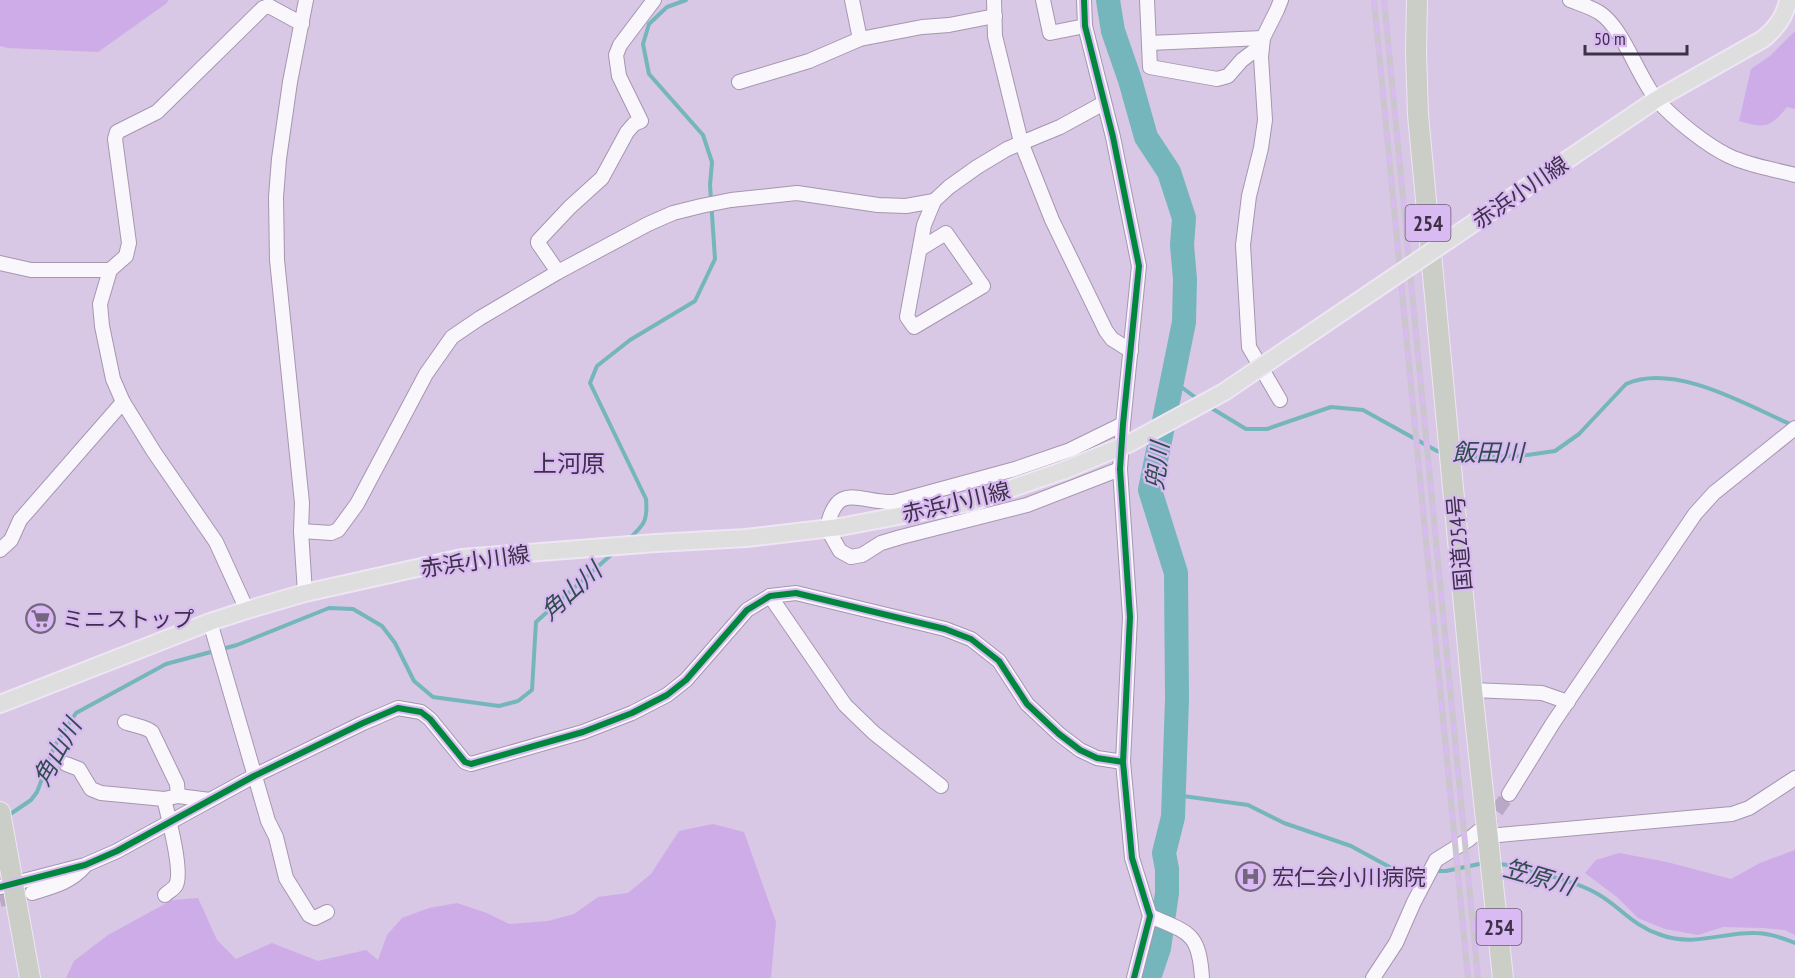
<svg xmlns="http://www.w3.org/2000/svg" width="1795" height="978" viewBox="0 0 1795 978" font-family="'PT Sans Narrow','Noto Sans JP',sans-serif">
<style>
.green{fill:#ceace7}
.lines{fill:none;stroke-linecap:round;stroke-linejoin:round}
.stream{stroke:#74b6bb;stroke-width:4}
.river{stroke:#74b6bb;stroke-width:24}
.minor-tunnel{stroke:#baa9c6;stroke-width:14;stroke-dasharray:14 7;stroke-linecap:butt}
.minor-casing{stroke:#a597af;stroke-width:16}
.major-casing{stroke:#eee6f4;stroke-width:20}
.highway-casing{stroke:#eee6f4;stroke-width:22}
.minor{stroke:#f9f7fb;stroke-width:14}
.major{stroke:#dddedd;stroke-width:16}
.highway{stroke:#cbcdc7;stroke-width:20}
.rail-casing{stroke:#cbc6ce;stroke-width:6}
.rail{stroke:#dabaf3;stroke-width:4;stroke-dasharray:11;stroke-linecap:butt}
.major-bridge-casing{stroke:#eee6f4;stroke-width:20;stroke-linecap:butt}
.major-bridge{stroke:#dddedd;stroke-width:16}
.cycleway-casing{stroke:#dabaf3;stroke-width:10}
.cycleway{stroke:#00873e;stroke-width:6}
.labels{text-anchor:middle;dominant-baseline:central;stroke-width:4.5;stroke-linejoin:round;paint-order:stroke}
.shield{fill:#dabaf3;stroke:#6c5a7b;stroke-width:1.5}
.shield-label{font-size:21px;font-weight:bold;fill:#3d3148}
.street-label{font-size:22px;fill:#3d3148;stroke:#dabaf3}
.poi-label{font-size:22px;fill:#3d3148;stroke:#dabaf3;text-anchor:start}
.water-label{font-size:24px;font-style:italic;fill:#2e4e4b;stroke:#dabaf3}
.neighbourhood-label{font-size:24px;fill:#3d3148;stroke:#dabaf3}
</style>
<rect width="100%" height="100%" fill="#d9c7e6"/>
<!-- green -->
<g class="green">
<polygon points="0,0 168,0 167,3 98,52 8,48 0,46"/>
<path d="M1795,31V109L1787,107C1771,127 1764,129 1739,121L1751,69L1770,56Z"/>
<polygon points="713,824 744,832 776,922 771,978 66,978 74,961 108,935 172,900 198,898 217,940 236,959 272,943 318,961 366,950 378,960 387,935 402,918 429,908 457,903 487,913 509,924 548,921 574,914 598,897 628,893 651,874 679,831"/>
<polygon points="1795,850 1795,935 1785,930 1762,928 1723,927 1698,935 1665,929 1638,918 1617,897 1585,873 1596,860 1619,853 1667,862 1731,879 1760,863"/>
</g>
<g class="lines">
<!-- stream -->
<g class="stream">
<polyline points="1173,381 1199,400"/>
<polyline points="1208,406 1246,429 1267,429 1331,407 1363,410 1437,451 1443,452"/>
<path d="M1456,455L1466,457L1521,456L1555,451L1579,434L1626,384C1674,362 1747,405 1792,425"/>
<path d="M628,540C644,525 648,521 646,499L590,383L597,366L630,340L695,301L715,259L710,185L712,162L703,135L649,74L643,44L649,24L667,7L686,0"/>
<polyline points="1175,798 1183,796 1248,805 1284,823 1351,846 1395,870 1425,871"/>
<polyline points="6,817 31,800 37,792 54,747 76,713 166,664 237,645 329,608 353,609 382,626 395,643 414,681 433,697 499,706 518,701 532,690 536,622 613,553"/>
<path d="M1498,864L1509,865C1538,874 1570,879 1596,893C1620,906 1631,925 1661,935C1695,947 1722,932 1755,933C1768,933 1783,938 1795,943"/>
<polyline points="1433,871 1446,871 1484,863"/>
</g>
<!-- river -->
<polyline class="river" points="1108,0 1113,31 1130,80 1146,137 1169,172 1184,218 1182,245 1185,279 1184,322 1150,490 1176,573 1177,699 1173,817 1164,853 1167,869 1167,893 1159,948 1149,978"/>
<!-- minor-tunnel -->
<g class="minor-tunnel">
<polyline points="1483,827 1491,819 1509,794"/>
<polyline points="0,900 24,895"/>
</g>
<defs>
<g id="minor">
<polyline points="852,0 860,39"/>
<polyline points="994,0 995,36 1021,142 1052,220 1106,331 1112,339 1131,351"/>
<polyline points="1043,0 1050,33 1085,26"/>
<polyline points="1084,0 1085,26 1113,137 1139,266 1123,424 1120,469 1130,617 1123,762 1132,858 1150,916 1134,978"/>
<polyline points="1147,0 1150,67 1217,79 1228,76 1242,60 1262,45"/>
<path d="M1570,0C1580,4 1591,7 1600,13C1623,28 1638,77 1657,100C1674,119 1706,145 1729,156C1750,166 1773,169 1795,175"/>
<polyline points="1149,43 1263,38"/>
<polyline points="739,82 809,61 860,39 922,27 949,25 995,16"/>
<polyline points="920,249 946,233 983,286 914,327 907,317 924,225 934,201 949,187 977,167 1007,149 1060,127 1104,103"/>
<polyline points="0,263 31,270 110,270"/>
<polyline points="558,272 538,243 538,241 570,207 602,178 627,132 634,124 641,121 619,76 616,55 620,45 654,0"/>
<polyline points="1280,400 1249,347 1243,245 1249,196 1261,148 1265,120 1261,57 1263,38 1277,10 1281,0"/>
<path d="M1120,469L1027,505L901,537L881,543L862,555L851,557L840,551L827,528C837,480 859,503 894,502L1015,469L1070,450L1123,424"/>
<polyline points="301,531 331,533 338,530 357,504 426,374 452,337 480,318 558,272 648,224 673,213 701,206 731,200 797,193 878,205 906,206 934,201"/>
<polyline points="0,550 11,540 20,520 123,402"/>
<polyline points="305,593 301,531 302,503 277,260 276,197 279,159 290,82 306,0"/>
<polyline points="770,596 845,705 874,733 941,786"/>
<polyline points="247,610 216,542 154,452 123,402 113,379 102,326 100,304 110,270 126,256 129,243 115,139 117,132 157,112 263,8 269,6 302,24"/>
<polyline points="210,622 268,821 276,837 286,878 309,915 315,918 327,912"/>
<polyline points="1472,690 1542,693 1568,702"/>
<path d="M125,722C134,726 145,726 152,732L177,784L178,796"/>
<polyline points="66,764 79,769 91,789 101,793 164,799 178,796 210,800"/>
<polyline points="1509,794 1553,723 1695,514 1714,493 1795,428"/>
<path d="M164,799C168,815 183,872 176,885C174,889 168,892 165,895"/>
<polyline points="1488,836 1732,814 1749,808 1795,778"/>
<polyline points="0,887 85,865 117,851 254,776 363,723 398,708 421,712 430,719 465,762 471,764 583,732 632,713 667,695 686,680 747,610 770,596 796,593 945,629 971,639 999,661 1027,704 1059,734 1080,750 1097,758 1123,762"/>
<path d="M32,893C51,887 70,883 84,867"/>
<path d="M1150,916C1189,933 1199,932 1202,978"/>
<polyline points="1373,978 1396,943 1414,902 1436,860 1468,840 1479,831"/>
</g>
<g id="major">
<path d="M1490,212L1657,99L1763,39C1776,28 1785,17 1788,0"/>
<polyline points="0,704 210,622 247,610 305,593 462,558 656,543 746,538 840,527 972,502 1065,470"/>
</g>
<g id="highway">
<polyline points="1417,0 1416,52 1418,115 1472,690 1503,978"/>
<polyline points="0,812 30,978"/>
</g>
</defs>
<!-- minor casing -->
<use href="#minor" class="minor-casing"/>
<!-- major casing -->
<use href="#major" class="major-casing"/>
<!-- highway casing -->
<use href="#highway" class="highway-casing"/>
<!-- minor -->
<use href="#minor" class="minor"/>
<!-- major -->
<use href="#major" class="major"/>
<!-- highway -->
<use href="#highway" class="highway"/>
<defs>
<g id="rail">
<polyline points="1374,0 1468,978"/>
<polyline points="1384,0 1478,978"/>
</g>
</defs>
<!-- rail casing -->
<use href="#rail" class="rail-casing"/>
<!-- rail -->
<use href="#rail" class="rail"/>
<defs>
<polyline id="major-bridge" points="1065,470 1130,443 1224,392 1490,212"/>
</defs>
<!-- major-bridge casing -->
<use href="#major-bridge" class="major-bridge-casing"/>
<!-- major-bridge -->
<use href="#major-bridge" class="major-bridge"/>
<defs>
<g id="cycleway">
<polyline points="1084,0 1085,26 1113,137 1139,266 1123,424 1120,469 1130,617 1123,762 1132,858 1150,916 1134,978"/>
<polyline points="0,887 85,865 117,851 254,776 363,723 398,708 421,712 430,719 465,762 471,764 583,732 632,713 667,695 686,680 747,610 770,596 796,593 945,629 971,639 999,661 1027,704 1059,734 1080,750 1097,758 1123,762"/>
</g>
</defs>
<!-- cycleway casing -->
<use href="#cycleway" class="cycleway-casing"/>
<!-- cycleway -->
<use href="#cycleway" class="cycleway"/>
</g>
<!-- icons -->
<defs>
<symbol id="supermarket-ring" viewBox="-11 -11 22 22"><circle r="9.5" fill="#dabaf3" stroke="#74667f" stroke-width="1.5"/><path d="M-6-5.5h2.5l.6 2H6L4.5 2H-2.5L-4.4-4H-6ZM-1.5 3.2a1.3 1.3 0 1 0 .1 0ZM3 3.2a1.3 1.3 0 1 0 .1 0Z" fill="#74667f"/></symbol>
<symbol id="hospital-ring" viewBox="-11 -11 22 22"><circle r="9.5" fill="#dabaf3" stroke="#74667f" stroke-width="1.5"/><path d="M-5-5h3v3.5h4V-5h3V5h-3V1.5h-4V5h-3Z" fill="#74667f"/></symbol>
</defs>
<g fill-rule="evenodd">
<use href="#supermarket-ring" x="24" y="602" width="33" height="33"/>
<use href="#hospital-ring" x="1234" y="860" width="33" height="33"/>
</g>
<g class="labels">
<!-- shield labels -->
<g class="shield">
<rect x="1405.5" y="205" width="45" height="36" rx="4.5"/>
<rect x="1476.5" y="909" width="45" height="36" rx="4.5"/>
</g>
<g class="shield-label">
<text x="1428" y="223">254</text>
<text x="1499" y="927">254</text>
</g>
<!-- street labels -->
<g class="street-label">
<text transform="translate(1520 192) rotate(-34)">赤浜小川線</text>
<text transform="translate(956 502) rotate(-13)">赤浜小川線</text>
<text transform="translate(1459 543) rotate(-95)">国道254号</text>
<text transform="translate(475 561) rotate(-8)">赤浜小川線</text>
</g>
<!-- poi labels -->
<g class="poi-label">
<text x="62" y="619">ミニストップ</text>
<text x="1272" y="877">宏仁会小川病院</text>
</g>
<!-- water labels -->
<g class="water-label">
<text x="1488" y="452">飯田川</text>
<text transform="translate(1157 466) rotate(-83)">兜川</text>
<text transform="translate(571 591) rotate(-42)">角山川</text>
<text transform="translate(57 752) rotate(-61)">角山川</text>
<text transform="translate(1539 877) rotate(16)">笠原川</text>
</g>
<!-- neighbourhood labels -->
<g class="neighbourhood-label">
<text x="569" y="463">上河原</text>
</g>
</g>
<!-- scale -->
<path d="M1585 45v9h102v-9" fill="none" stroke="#3d3148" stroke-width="3"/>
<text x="1594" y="45" font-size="18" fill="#3d3148" stroke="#dabaf3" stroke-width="4.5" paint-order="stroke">50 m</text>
</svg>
